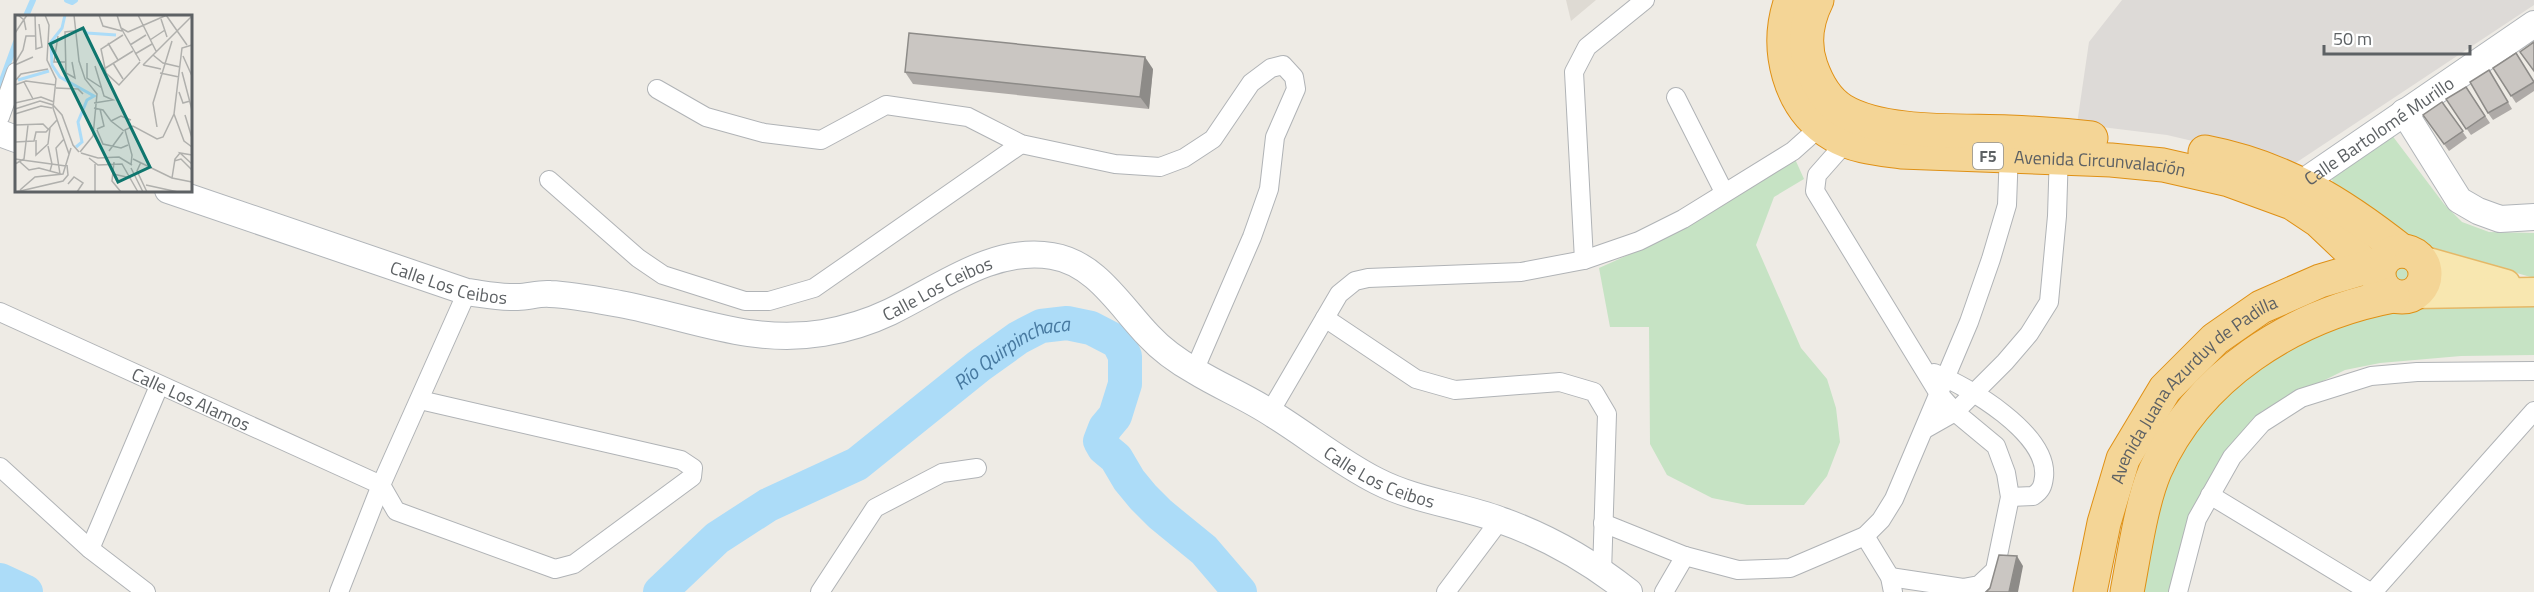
<svg xmlns="http://www.w3.org/2000/svg" width="2534" height="592" viewBox="0 0 2534 592" font-family="'Titillium Web',sans-serif">
<style>
.industrial{fill:#dddad7}
.education{fill:#dedad3}
.green{fill:#c6e3c4}
.lines{fill:none;stroke-linecap:round;stroke-linejoin:round}
.stream{stroke:#acdcf8;stroke-width:6}
.river{stroke:#acdcf8;stroke-width:34}
.street-casing{stroke:#b0b3b6;stroke-width:20}
.secondary-casing{stroke:#b1b5b9;stroke-width:28}
.primary-casing{stroke:#e5b867;stroke-width:31}
.highway-casing{stroke:#df9014;stroke-width:35}
.street{stroke:#fff;stroke-width:18}
.secondary{stroke:#fff;stroke-width:26}
.primary{stroke:#f8e7b0;stroke-width:28}
.highway{stroke:#f4d596;stroke-width:33}
.wall{fill:#aeaaa7}
.shaded-wall{fill:#8d8b88}
.building{fill:#cac6c2;stroke:#8d8b88;stroke-width:1.5}
.labels{text-anchor:middle;dominant-baseline:central;stroke-width:4.5;stroke-linejoin:round;paint-order:stroke}
.shield{fill:#fff;stroke:#8e9092;stroke-width:1.5}
.shield-label{font-size:16px;font-weight:bold;fill:#5d6164}
.street-label{font-size:18px;fill:#5d6164;stroke:#fff}
.water-label{font-size:20px;font-style:italic;fill:#4779a0;stroke:#fff}
.inset-river{fill:none;stroke:#acdcf8;stroke-width:3}
.inset-road{fill:none;stroke:#b0b0ad;stroke-width:1.5}
.view{fill:#0f766e;fill-opacity:0.15;stroke:#0f766e;stroke-width:3}
.inset-edge{fill:none;stroke:#5d6164;stroke-width:3}
</style>
<rect width="100%" height="100%" fill="#eeebe5"/>
<!-- industrial -->
<polygon class="industrial" points="2122,0 2534,0 2534,5 2288,168 2248,154 2167,135 2077,124 2089,42"/>
<!-- education -->
<polygon class="education" points="1566,0 1596,0 1571,21"/>
<!-- green -->
<g class="green">
<polygon points="2388,130 2444,204 2462,222 2489,232 2534,233 2534,278 2420,245 2339,191 2333,183 2331,175"/>
<polygon points="1795,159 1804,179 1774,197 1756,245 1801,348 1827,379 1836,408 1840,442 1827,476 1804,505 1747,505 1712,498 1667,475 1650,444 1649,327 1610,327 1599,268 1637,251"/>
<polygon points="2401,260 2414,269 2414,278 2409,285 2397,286 2388,272"/>
<polygon points="2412,304 2534,307 2534,355 2461,356 2380,363 2345,370 2262,411 2243,433 2172,592 2144,592 2158,510 2166,487 2193,434 2218,405 2263,363 2344,319"/>
</g>
<g class="lines">
<!-- stream -->
<g class="stream">
<polyline points="67,0 72,2 75,0"/>
<polyline points="26,16 33,0"/>
<polyline points="0,86 16,42"/>
</g>
<!-- river -->
<g class="river">
<polyline points="0,580 26,592"/>
<path id="s1" d="M660,592L717,538L768,505L857,464L979,366L1018,338L1041,326L1067,323L1091,328L1118,342L1125,356V384L1115,416L1105,428L1100,441L1104,448L1116,458L1129,480L1143,497L1160,514L1204,550L1240,592"/>
</g>
<defs>
<g id="street">
<polyline points="657,89 706,117 764,133 821,140 886,105 968,117 1021,144 1115,164 1160,167 1184,158 1213,139 1251,83 1271,68 1283,65 1294,77 1296,89 1275,137 1269,189 1252,237 1194,371"/>
<polyline points="1676,97 1724,192"/>
<polyline points="0,117 16,72"/>
<polyline points="1847,141 1817,175 1815,191 1939,394 1955,412 1996,446 2006,473 2010,497 1995,570 1979,585 1963,588 1890,577"/>
<polyline points="549,180 638,258 663,275 745,301 769,301 814,288 1021,144"/>
<polyline points="1584,260 1574,72 1587,47 1645,0"/>
<path id="s2" d="M0,312L381,485L396,511L555,569L574,564L692,477L693,468L681,460L420,400"/>
<polyline points="1325,318 1416,379 1455,390 1560,382 1594,392 1607,414 1602,573"/>
<path d="M1934,373C1968,386 2049,434 2044,477C2043,486 2041,491 2033,496L2010,497"/>
<polyline points="1270,412 1339,294 1355,281 1368,278 1521,272 1584,260 1639,241 1683,219 1793,151 1821,126"/>
<polyline points="1925,429 1955,412 2005,362 2029,334 2049,302 2057,216 2059,151"/>
<polyline points="0,467 90,549 146,592"/>
<polyline points="2210,495 2370,592"/>
<polyline points="1603,523 1685,556 1738,570 1790,568 1865,536 1881,520 1894,499 1969,322 1991,259 2007,205 2009,150"/>
<polyline points="1865,536 1890,577 1893,592"/>
<polyline points="90,549 159,386"/>
<polyline points="339,592 381,485 467,292"/>
<polyline points="820,592 875,508 942,473 977,468"/>
<polyline points="1446,592 1500,520"/>
<polyline points="1664,592 1685,556"/>
<polyline points="2178,592 2197,519 2232,457 2262,423 2301,398 2371,376 2417,372 2534,371"/>
<polyline points="2373,592 2534,411"/>
</g>
<g id="secondary">
<polyline points="2404,112 2459,200 2478,211 2500,219 2534,217"/>
<polyline points="0,133 16,139"/>
<path id="s3" d="M2302,183L2534,24"/>
<path id="s4" d="M168,190L467,292C483,294 501,298 518,297C528,297 539,293 550,294C573,295 598,300 620,304C690,317 750,345 823,333C846,329 869,322 890,312C940,288 993,246 1052,256C1096,263 1120,306 1149,336C1162,350 1179,362 1195,371C1221,387 1249,398 1274,415C1308,436 1341,463 1377,481C1416,501 1460,505 1500,520C1546,536 1591,562 1629,592"/>
</g>
<g id="primary">
<polyline points="2421,260 2506,284"/>
<polyline points="2415,294 2534,292"/>
</g>
<g id="highway">
<path id="s5" d="M1791,0C1774,48 1788,108 1834,135C1854,147 1879,149 1901,152L2111,160L2163,165L2229,180L2292,203L2319,221L2379,278"/>
<path d="M1817,0C1806,22 1803,43 1811,66C1817,83 1826,100 1842,110C1883,135 1962,130 2009,132C2037,133 2064,135 2091,138"/>
<path d="M2205,152C2283,167 2340,202 2402,251"/>
<circle cx="2402" cy="274" r="23"/>
<path id="s6" d="M2090,592L2104,523L2123,459L2165,389L2215,339L2261,307L2320,281L2381,263"/>
<path d="M2127,592C2134,556 2141,504 2155,471C2197,376 2292,315 2393,296"/>
</g>
</defs>
<!-- street casing -->
<use href="#street" class="street-casing"/>
<!-- secondary casing -->
<use href="#secondary" class="secondary-casing"/>
<!-- primary casing -->
<use href="#primary" class="primary-casing"/>
<!-- highway casing -->
<use href="#highway" class="highway-casing"/>
<!-- street -->
<use href="#street" class="street"/>
<!-- secondary -->
<use href="#secondary" class="secondary"/>
<!-- primary -->
<use href="#primary" class="primary"/>
<!-- highway -->
<use href="#highway" class="highway"/>
</g>
<!-- wall -->
<g class="wall">
<polygon points="2493,68 2534,81 2534,91 2516,103"/>
<polygon points="1153,69 1149,109 913,84 905,72"/>
<polygon points="2489,70 2512,109 2493,120 2488,113"/>
<polygon points="2466,87 2490,123 2471,135 2446,99"/>
<polygon points="2442,102 2467,138 2449,151 2423,115"/>
</g>
<!-- shaded-wall -->
<g class="shaded-wall">
<polygon points="1145,57 1153,69 1149,109 1140,97"/>
<polygon points="2017,556 2023,566 2018,592 2009,592"/>
</g>
<!-- building -->
<g class="building">
<polygon points="909,33 1145,57 1140,97 905,72"/>
<polygon points="2534,42 2534,71 2520,52"/>
<polygon points="2516,53 2534,82 2511,96 2493,68"/>
<polygon points="2489,70 2508,102 2488,113 2470,82"/>
<polygon points="2466,87 2485,116 2466,129 2446,99"/>
<polygon points="2442,102 2463,131 2444,144 2423,115"/>
<polygon points="1999,555 2017,556 2009,592 1986,592 1990,588"/>
</g>
<g class="labels">
<!-- shield labels -->
<rect class="shield" x="1973" y="143" width="30" height="26" rx="4.5"/>
<g class="shield-label">
<text x="1988" y="156">F5</text>
</g>
<!-- street labels -->
<g class="street-label">
<text stroke="none"><textPath href="#s3" startOffset="93">Calle Bartolomé Murillo</textPath></text>
<text stroke="none"><textPath href="#s5" startOffset="422">Avenida Circunvalación</textPath></text>
<text stroke="none"><textPath href="#s4" startOffset="296">Calle Los Ceibos</textPath></text>
<text stroke="none"><textPath href="#s4" startOffset="800">Calle Los Ceibos</textPath></text>
<text stroke="none"><textPath href="#s6" startOffset="237">Avenida Juana Azurduy de Padilla</textPath></text>
<text stroke="none"><textPath href="#s2" startOffset="210">Calle Los Alamos</textPath></text>
<text stroke="none"><textPath href="#s4" startOffset="1322">Calle Los Ceibos</textPath></text>
</g>
<!-- water labels -->
<g class="water-label">
<text stroke="none"><textPath href="#s1" startOffset="430">Río Quirpinchaca</textPath></text>
</g>
</g>
<!-- overview -->
<g transform="translate(15 15)">
<rect width="177" height="177" fill="#eeebe5"/>
<path class="inset-river" d="M50,0L47,13L36,27L37,50L45,62L79,81L72,85L63,107L67,127L61,132M69,15L72,18L101,20M3,65L34,56"/>
<path class="inset-road" d="M3,0L9,5L11,15M20,0L21,34L27,32L24,9M30,0L34,10L32,45L41,64L38,93L54,139M59,0L64,46L70,64L82,79L78,121L65,137M84,0L88,11L107,16M102,0L106,13L113,17M123,0L141,36M151,0L172,30M146,4L152,22M106,13L125,46M113,17L152,0M0,18L12,0M108,20L86,34L91,58L104,70L125,47M43,21L39,47H50M135,25L150,15M93,28L103,45M115,30L131,20M120,39L137,29M138,40L148,48L165,52M168,41L177,61M57,47L60,63L51,58L50,17L67,15M0,48L8,35L11,21H21M72,48V63L87,73M98,48L108,64M0,50L18,42M128,50L177,1M128,50L146,54M89,54L118,36M167,57L177,95M145,58L164,62M1,65L6,59L33,54M9,67L18,84M0,70L11,66L41,70M41,73L63,74L68,79M164,77L168,88L175,86M0,88L26,82L39,87M79,88L98,85L89,81L80,51M79,93L88,95L96,106L109,116M0,94L25,86L38,90L47,100L58,130L64,137M0,99L26,91L37,93M159,99L169,126L177,132M170,100L177,123M96,106L106,101L116,105M0,110L28,109L33,114M142,112L138,88L157,26M82,114L89,111L85,94M82,115L88,129L106,133L113,130M21,125V140L33,129L35,113M0,127L19,126L21,117H31L42,105M33,131L37,149L35,156M94,136L108,117M66,138L83,143L104,142L117,150M177,140L165,138L177,149M74,143L83,150L107,149L123,177M0,144L51,151M118,144L157,163L177,167M159,146L166,144L177,155M5,147L14,155L24,153L46,159M99,147L97,166L106,177M126,147L122,156L132,177M0,149L9,144L13,110M116,150L117,140L110,115L118,111L142,124L148,122L159,99L167,33L177,30M116,153L128,177M45,159L41,133L49,124M98,159L116,163M157,163L160,144L165,138M53,169L59,162L68,168L62,177M131,170L163,177M5,175L20,162L48,159L56,133M1,177L48,166L53,160L52,150M80,177V149"/>
<path class="view" d="M68,13L135,152L103,167L35,29Z"/>
<rect width="177" height="177" class="inset-edge"/>
</g>
<!-- scale -->
<path d="M2324 45v9h146v-9" fill="none" stroke="#5d6164" stroke-width="3"/>
<text x="2333" y="45" font-size="18" fill="#5d6164" stroke="#ffffff" stroke-width="4.5" paint-order="stroke">50 m</text>
</svg>
